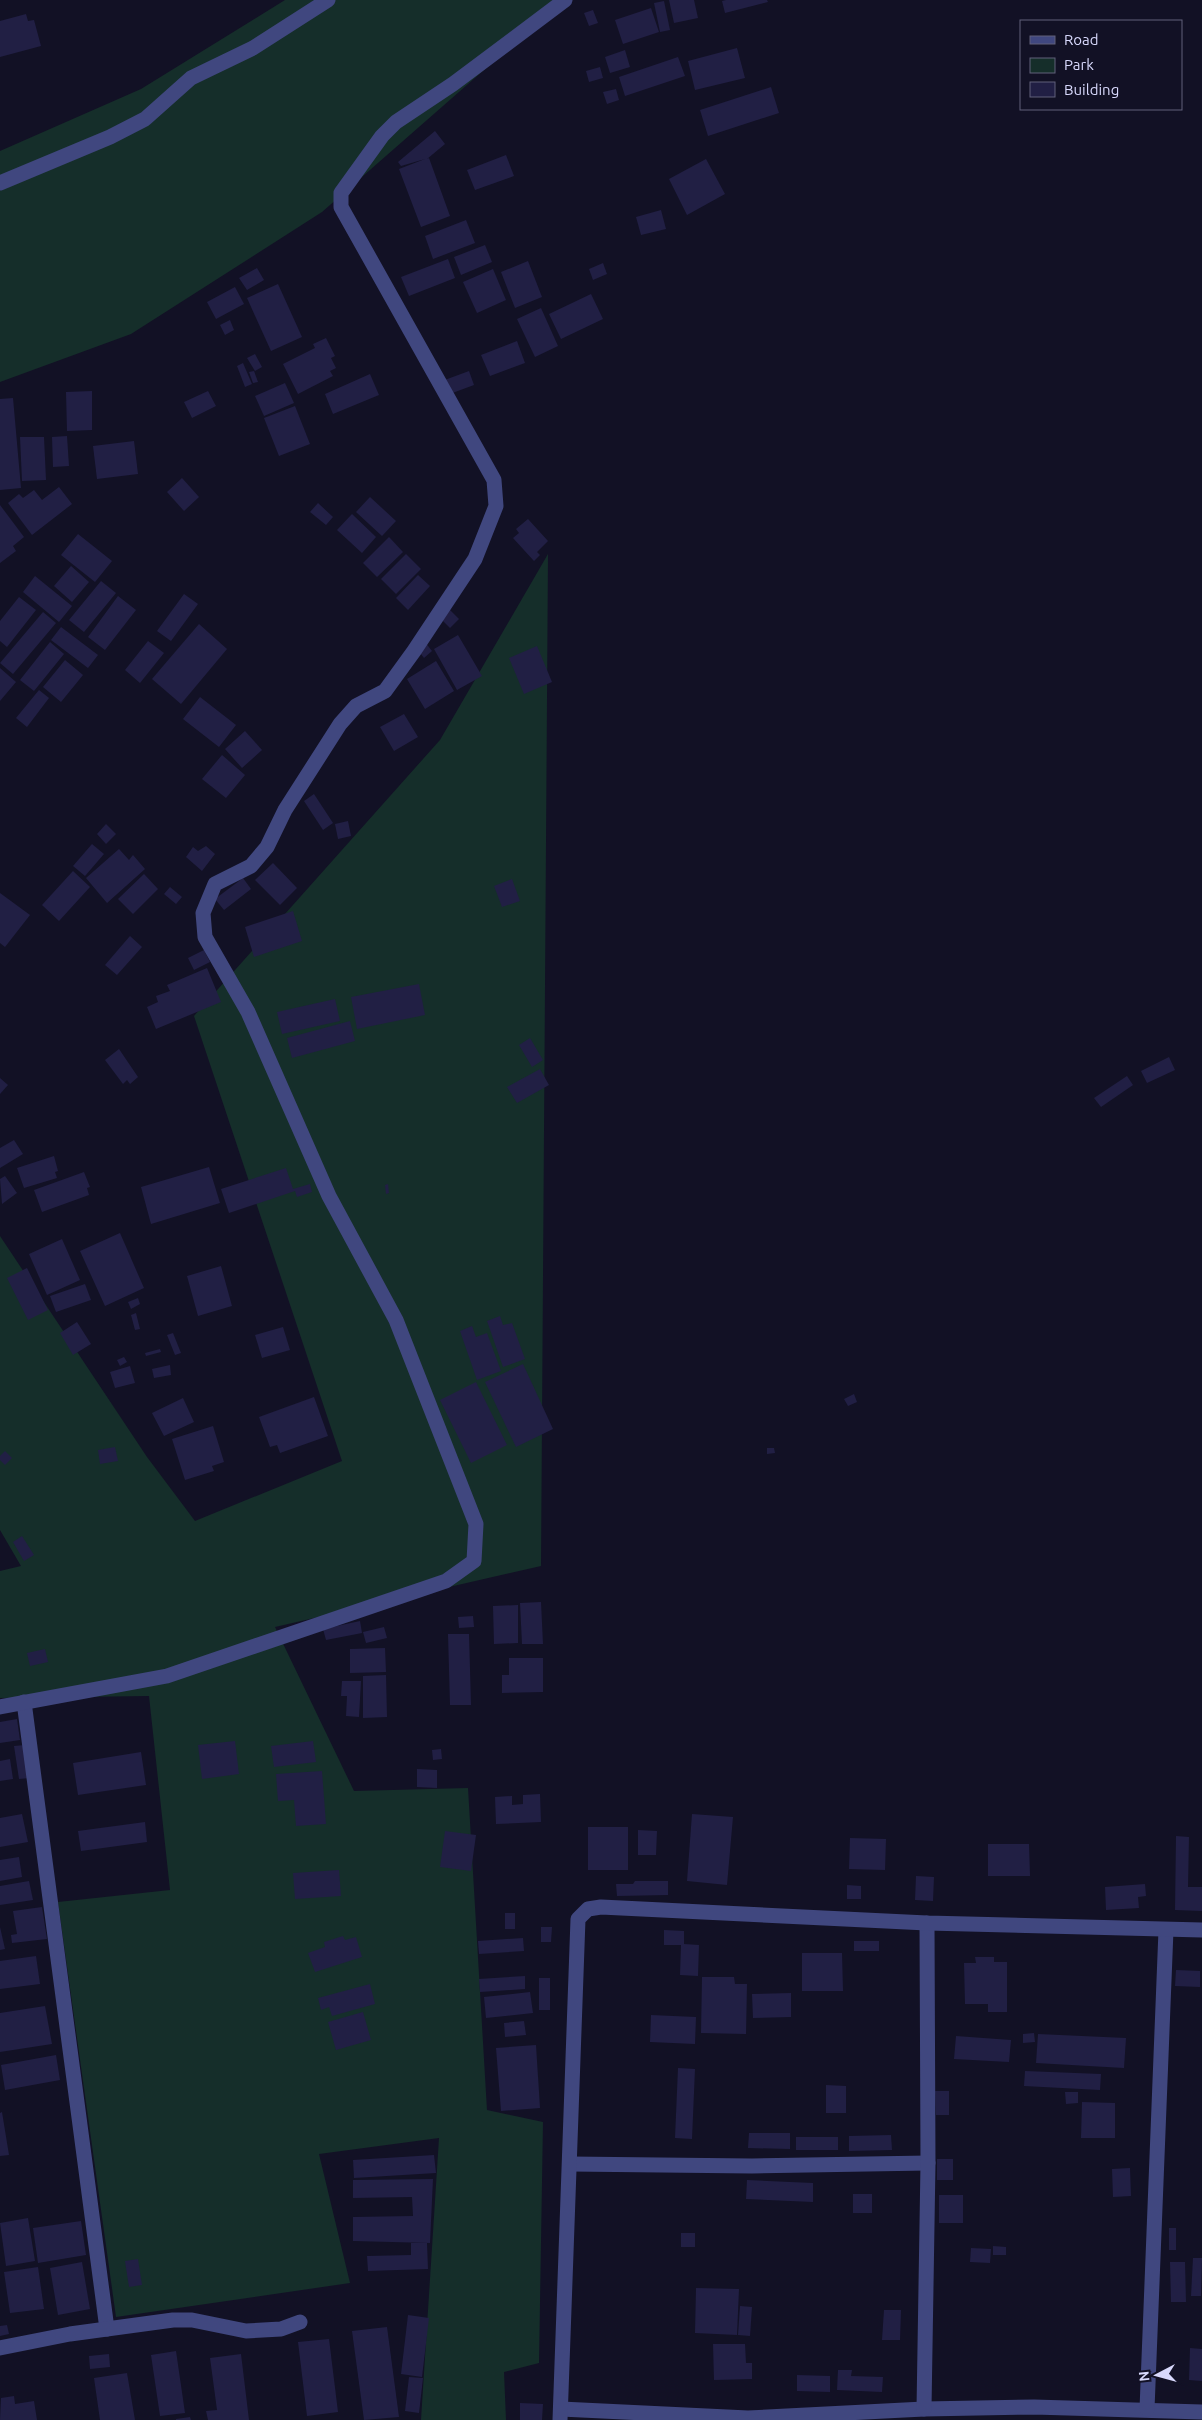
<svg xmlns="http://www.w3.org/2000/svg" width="1202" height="2420" viewBox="0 0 1202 2420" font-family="Ubuntu,sans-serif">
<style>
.green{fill:#152e2a}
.building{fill:#211f44}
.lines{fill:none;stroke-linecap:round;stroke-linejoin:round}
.minor{stroke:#40477f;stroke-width:15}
</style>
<rect width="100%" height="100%" fill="#121125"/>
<!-- green -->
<g class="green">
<polygon points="285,0 568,0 540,21 322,212 131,334 0,382 0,151 141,89"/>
<polygon points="548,554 541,1566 275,1627 354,1791 468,1788 487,2110 543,2122 539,2363 504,2372 506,2420 421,2420 439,2138 319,2154 350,2283 116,2317 58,1902 170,1890 149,1696 0,1698 0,1571 21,1566 0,1530 0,1236 147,1457 195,1521 342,1461 194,1016 440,740"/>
</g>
<!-- building -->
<g class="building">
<polygon points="669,0 694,0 698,18 674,23"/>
<polygon points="726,0 767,0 768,2 725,13 722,1"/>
<polygon points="664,1 670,30 660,32 654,3"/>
<polygon points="651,8 659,32 623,44 615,20"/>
<polygon points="593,10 598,23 589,26 584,13"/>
<polygon points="26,14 28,21 34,20 41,46 0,57 0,21"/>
<polygon points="737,48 745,78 695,90 688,61"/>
<polygon points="625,50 630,67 610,73 605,57"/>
<polygon points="678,57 685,76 625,96 619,77"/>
<polygon points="600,67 603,78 589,82 586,71"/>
<polygon points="771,87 779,113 708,136 700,110"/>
<polygon points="616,89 619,100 607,104 603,92"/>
<polygon points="435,131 445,144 427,159 429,158 450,216 421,227 399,169 425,159 401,166 398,162"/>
<polygon points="506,155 514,176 475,190 467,170"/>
<polygon points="706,159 725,194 687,215 669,179"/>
<polygon points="661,210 666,229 641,235 636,217"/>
<polygon points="466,220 475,243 433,259 425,236"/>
<polygon points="485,245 492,262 461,275 454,257"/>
<polygon points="448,259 455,278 409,296 401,277"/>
<polygon points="528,261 542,297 515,308 501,272"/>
<polygon points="603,263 607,274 593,280 589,269"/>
<polygon points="257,268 264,280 247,290 239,278"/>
<polygon points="493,269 506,300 477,313 463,282"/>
<polygon points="278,284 302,337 271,351 247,298"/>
<polygon points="235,287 244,304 216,319 207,302"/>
<polygon points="591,294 603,319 561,339 549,314"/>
<polygon points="541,308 558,346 535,357 517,319"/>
<polygon points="230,320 234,330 225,335 220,325"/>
<polygon points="326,338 335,356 331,358 336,368 330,371 333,376 298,394 283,364 315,348 313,344"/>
<polygon points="517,341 525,363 490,376 481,355"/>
<polygon points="255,354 262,367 255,371 247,358"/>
<polygon points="243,363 252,384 245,387 237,366"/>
<polygon points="254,371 258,382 253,383 249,372"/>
<polygon points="469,371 474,385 447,395 442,381"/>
<polygon points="370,374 379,395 333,414 325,394"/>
<polygon points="285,383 294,403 264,416 255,396"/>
<polygon points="92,391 92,430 67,431 66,392"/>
<polygon points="208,391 216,406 192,418 184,402"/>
<polygon points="13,398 21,488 0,490 0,399"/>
<polygon points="295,406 310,444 279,456 264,418"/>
<polygon points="67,436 69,466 53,467 52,437"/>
<polygon points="20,437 44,437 46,480 22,481"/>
<polygon points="134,441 138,474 97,479 93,446"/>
<polygon points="182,478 199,497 184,511 167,492"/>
<polygon points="59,487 72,504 32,535 8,503 19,494 23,498 34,490 42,500"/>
<polygon points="370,497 396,521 382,536 356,512"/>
<polygon points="318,503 333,517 326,525 310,512"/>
<polygon points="0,505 24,537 13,546 16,551 0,563"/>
<polygon points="352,514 376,537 362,553 337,530"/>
<polygon points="528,519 548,541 537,552 540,555 534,561 513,538 519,533 516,529"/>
<polygon points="78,534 112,561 95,582 61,555"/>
<polygon points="389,537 403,552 377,577 363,563"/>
<polygon points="406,554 421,569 396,594 381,579"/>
<polygon points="71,566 89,582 72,602 54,586"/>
<polygon points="418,575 430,586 408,610 396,598"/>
<polygon points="35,576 72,606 59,622 23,592"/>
<polygon points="101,581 116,593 84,632 69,620"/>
<polygon points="184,594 198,604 171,641 157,631"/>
<polygon points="118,596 136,610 105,650 88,637"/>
<polygon points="19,597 36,610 7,647 0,641 0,621"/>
<polygon points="449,609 459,619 450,628 440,618"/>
<polygon points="43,612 56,623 13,674 0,663"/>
<polygon points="199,624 227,649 181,704 152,679"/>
<polygon points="61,627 98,655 88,668 51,640"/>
<polygon points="458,635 482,676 457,690 434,649"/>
<polygon points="148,641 164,653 140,683 125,670"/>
<polygon points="50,642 64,654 34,691 20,680"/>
<polygon points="425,642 432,651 424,658 417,649"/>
<polygon points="537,646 552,682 524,694 509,658"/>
<polygon points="65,660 83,675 61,702 43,687"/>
<polygon points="436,661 454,691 425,709 407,679"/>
<polygon points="0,668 16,682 0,701"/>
<polygon points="39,690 49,698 27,727 16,718"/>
<polygon points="200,697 236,725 219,747 183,719"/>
<polygon points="404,714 418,737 394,751 380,727"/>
<polygon points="245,731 262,750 242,768 225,749"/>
<polygon points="222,755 245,775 226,798 202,779"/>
<polygon points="314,794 333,823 323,830 304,801"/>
<polygon points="348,821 351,836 338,839 335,824"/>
<polygon points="106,824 116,834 106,844 97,834"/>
<polygon points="92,844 104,854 85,876 73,866"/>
<polygon points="206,846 215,854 202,871 186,857 193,847 198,851"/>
<polygon points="119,849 129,860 133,855 145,869 107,903 86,878"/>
<polygon points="273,863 297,888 280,905 255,880"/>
<polygon points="73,871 90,887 59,921 42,905"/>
<polygon points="144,874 158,889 133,914 118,899"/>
<polygon points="243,878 251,889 224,910 215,899"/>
<polygon points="512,879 520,901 502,907 494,886"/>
<polygon points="170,887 182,897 176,904 164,894"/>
<polygon points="0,893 30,915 5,947 0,943"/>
<polygon points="293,911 302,941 254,957 245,927"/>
<polygon points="130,936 142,947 117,975 105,965"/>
<polygon points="204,950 210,962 194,970 188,958"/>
<polygon points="207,968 221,1002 156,1029 147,1007 158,1002 156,996 170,991 167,985"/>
<polygon points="419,984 425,1015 357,1029 351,997"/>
<polygon points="335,999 340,1021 282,1034 277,1012"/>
<polygon points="350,1021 355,1041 292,1058 287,1038"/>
<polygon points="530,1038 543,1060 532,1067 519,1045"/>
<polygon points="119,1049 138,1077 130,1084 127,1080 123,1084 105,1060"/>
<polygon points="1169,1057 1175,1070 1147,1083 1141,1071"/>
<polygon points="540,1069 549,1085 517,1103 507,1087"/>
<polygon points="1127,1076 1133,1085 1101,1107 1094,1098"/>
<polygon points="0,1078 8,1085 0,1094"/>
<polygon points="14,1140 23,1154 0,1168 0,1148"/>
<polygon points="54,1156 58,1171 55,1172 57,1178 24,1188 17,1168"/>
<polygon points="209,1167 220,1203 151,1224 141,1187"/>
<polygon points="286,1168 293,1189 310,1184 312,1192 297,1197 295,1191 229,1213 221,1189"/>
<polygon points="84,1172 90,1187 87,1188 89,1195 42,1212 34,1190"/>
<polygon points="5,1176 17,1193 2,1204 0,1179"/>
<polygon points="388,1184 389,1193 386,1194 385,1185"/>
<polygon points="120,1233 144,1288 105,1306 80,1251"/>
<polygon points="62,1239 80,1280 47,1295 29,1254"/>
<polygon points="221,1266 232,1306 198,1316 187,1276"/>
<polygon points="27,1268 48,1310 28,1320 7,1278"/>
<polygon points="85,1284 91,1300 56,1312 50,1296"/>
<polygon points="138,1298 140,1304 131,1309 128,1302"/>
<polygon points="136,1313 140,1329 135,1330 131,1315"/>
<polygon points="500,1316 503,1325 512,1323 525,1359 503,1367 487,1321"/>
<polygon points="77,1322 91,1344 73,1355 60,1333"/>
<polygon points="472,1326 476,1337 487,1333 501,1371 477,1380 460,1331"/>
<polygon points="283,1327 290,1350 262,1358 255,1335"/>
<polygon points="173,1333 181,1353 175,1355 167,1335"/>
<polygon points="160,1349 161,1352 146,1356 145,1353"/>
<polygon points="124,1357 127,1362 120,1366 117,1360"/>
<polygon points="523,1364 553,1429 516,1447 485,1382"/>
<polygon points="170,1365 171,1375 154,1378 152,1369"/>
<polygon points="130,1366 135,1383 115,1388 110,1372"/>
<polygon points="476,1382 507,1445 471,1463 440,1400"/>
<polygon points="854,1394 857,1402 848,1406 844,1399"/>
<polygon points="314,1397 328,1436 280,1453 277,1445 270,1447 259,1417"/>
<polygon points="183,1398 194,1422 164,1436 152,1413"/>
<polygon points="213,1426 224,1462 212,1466 214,1471 185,1480 172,1439"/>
<polygon points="115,1447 118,1461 100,1464 98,1450"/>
<polygon points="767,1448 774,1448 775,1453 767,1454"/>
<polygon points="5,1451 12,1458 5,1465 0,1460 0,1456"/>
<polygon points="22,1536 34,1555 24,1561 13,1542"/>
<polygon points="541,1602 543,1644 522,1644 520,1603"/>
<polygon points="518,1605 518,1643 494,1644 493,1606"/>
<polygon points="473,1616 474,1627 459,1628 458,1617"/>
<polygon points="360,1621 362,1633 326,1640 323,1629"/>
<polygon points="384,1627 387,1638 366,1643 363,1632"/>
<polygon points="448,1634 469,1634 471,1705 450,1705"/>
<polygon points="385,1648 386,1672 350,1673 350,1649"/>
<polygon points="45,1649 48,1662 30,1666 27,1653"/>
<polygon points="509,1658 543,1658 543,1692 502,1693 502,1675 509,1675"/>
<polygon points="386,1675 387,1717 363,1718 363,1676"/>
<polygon points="342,1681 361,1681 359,1717 346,1716 347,1696 341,1696"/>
<polygon points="17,1719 20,1740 0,1743 0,1722"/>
<polygon points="235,1741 239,1774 202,1779 198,1745"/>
<polygon points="313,1741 316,1762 274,1767 271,1746"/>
<polygon points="25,1745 30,1778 19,1779 14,1746"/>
<polygon points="441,1749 442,1759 433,1760 432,1750"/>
<polygon points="141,1752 146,1785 78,1795 73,1763"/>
<polygon points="10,1759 13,1779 0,1781 0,1761"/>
<polygon points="417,1769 437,1770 437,1788 417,1787"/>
<polygon points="322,1771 326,1824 296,1826 294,1800 278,1801 276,1774"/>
<polygon points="540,1794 541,1822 496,1824 495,1797 512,1796 512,1805 523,1804 523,1795"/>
<polygon points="22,1814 28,1842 0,1847 0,1818"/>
<polygon points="692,1814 733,1817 727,1885 687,1881"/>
<polygon points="145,1822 147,1842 81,1851 78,1831"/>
<rect x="588" y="1827" width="40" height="43"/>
<polygon points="638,1830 657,1831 656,1855 638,1855"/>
<polygon points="445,1831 476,1835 471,1871 440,1867"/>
<polygon points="1176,1836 1189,1837 1188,1887 1202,1887 1202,1911 1175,1910"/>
<polygon points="850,1838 886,1839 885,1870 849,1869"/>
<polygon points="988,1844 1029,1844 1030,1876 988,1876"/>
<polygon points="19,1857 22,1877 0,1881 0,1860"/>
<polygon points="339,1870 341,1896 295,1899 293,1873"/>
<polygon points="916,1876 934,1877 933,1901 915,1900"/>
<polygon points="29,1881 33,1900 0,1905 0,1886"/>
<polygon points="635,1881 668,1881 668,1895 617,1896 616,1884 633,1884"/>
<polygon points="1145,1884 1146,1896 1138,1897 1139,1908 1106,1910 1105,1887"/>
<polygon points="847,1885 861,1886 861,1899 847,1899"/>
<polygon points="42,1907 47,1939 12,1943 11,1935 17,1934 13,1911"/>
<rect x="505" y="1913" width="10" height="16"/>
<polygon points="0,1927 5,1949 0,1950"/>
<polygon points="541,1927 552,1927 551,1942 541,1942"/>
<polygon points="664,1930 684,1931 684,1944 699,1945 698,1976 680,1975 681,1945 664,1945"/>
<polygon points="343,1936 345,1940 356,1937 362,1957 315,1972 308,1953 325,1947 324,1942"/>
<polygon points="523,1938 524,1951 479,1954 478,1941"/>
<rect x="854" y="1941" width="25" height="10"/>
<polygon points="802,1953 842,1953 843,1991 802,1991"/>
<polygon points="36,1956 40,1984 0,1989 0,1961"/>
<polygon points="975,1957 994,1957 994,1962 1007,1962 1007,2012 988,2012 988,2004 965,2004 964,1963 976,1963"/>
<polygon points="1176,1970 1200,1971 1200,1987 1175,1986"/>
<polygon points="525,1976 525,1989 480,1992 479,1979"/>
<polygon points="702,1977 734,1977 735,1984 747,1984 746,2034 701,2033"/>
<rect x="539" y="1978" width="11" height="32"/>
<polygon points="370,1984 375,2004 332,2016 329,2007 321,2010 318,1998"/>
<polygon points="530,1992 533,2013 486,2018 484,1997"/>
<polygon points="791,1993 791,2017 753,2018 752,1994"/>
<polygon points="45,2006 52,2044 0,2052 0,2013"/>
<polygon points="363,2012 371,2040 336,2050 328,2022"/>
<polygon points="651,2015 696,2017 695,2044 650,2042"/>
<polygon points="524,2021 526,2035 505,2037 504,2023"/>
<polygon points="1034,2033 1035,2042 1023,2043 1023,2034"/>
<polygon points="1038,2034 1126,2038 1124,2068 1036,2063"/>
<polygon points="956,2036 1011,2040 1009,2062 954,2059"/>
<polygon points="536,2045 540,2108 501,2111 496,2048"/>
<polygon points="56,2055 60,2080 5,2090 1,2065"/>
<polygon points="678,2068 695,2069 692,2139 675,2138"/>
<polygon points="1025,2071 1101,2074 1100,2090 1024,2086"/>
<polygon points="826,2085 846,2086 846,2113 826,2113"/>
<polygon points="935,2091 949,2091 949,2115 936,2115"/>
<polygon points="1065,2092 1078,2092 1078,2103 1066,2104"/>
<polygon points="1082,2102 1115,2103 1115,2138 1081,2138"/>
<polygon points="2,2112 9,2155 0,2156 0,2113"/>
<polygon points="749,2133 790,2133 790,2149 748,2148"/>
<polygon points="891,2135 892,2150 849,2151 849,2136"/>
<rect x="796" y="2137" width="42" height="13"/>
<polygon points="434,2155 436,2173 354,2178 353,2160"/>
<rect x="937" y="2159" width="16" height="21"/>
<polygon points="1130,2168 1131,2196 1113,2197 1112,2169"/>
<polygon points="433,2179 430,2243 353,2241 353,2217 413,2216 412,2197 353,2198 353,2180"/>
<polygon points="747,2180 813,2183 813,2202 746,2199"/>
<rect x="853" y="2194" width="19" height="19"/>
<rect x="939" y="2195" width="24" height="28"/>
<polygon points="28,2218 35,2261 6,2266 0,2223"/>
<polygon points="81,2221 86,2255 38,2263 33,2228"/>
<rect x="1169" y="2228" width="7" height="22"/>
<rect x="681" y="2233" width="14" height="14"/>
<polygon points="411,2243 427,2243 428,2269 368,2271 367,2256 411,2255"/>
<polygon points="993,2246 1006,2247 1006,2255 993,2255"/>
<polygon points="971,2248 991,2249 990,2263 970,2262"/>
<polygon points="1193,2258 1202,2258 1201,2296 1191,2296"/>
<polygon points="138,2259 142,2285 129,2287 125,2261"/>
<polygon points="82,2262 90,2309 58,2315 50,2268"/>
<polygon points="1170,2262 1185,2262 1186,2302 1171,2302"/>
<polygon points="38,2267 44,2309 10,2313 4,2272"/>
<polygon points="696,2288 739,2289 737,2335 695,2333"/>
<polygon points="740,2306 752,2307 750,2336 738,2335"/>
<polygon points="884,2310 901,2310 900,2340 882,2340"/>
<polygon points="408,2315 429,2318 422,2377 401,2374"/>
<polygon points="7,2325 9,2334 0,2336 0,2326"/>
<polygon points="387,2327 399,2417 364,2420 352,2331"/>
<polygon points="329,2339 338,2412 307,2416 298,2342"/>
<polygon points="713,2344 745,2344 746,2363 752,2363 752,2379 714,2380"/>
<polygon points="1190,2348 1202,2349 1202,2381 1189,2380"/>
<polygon points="176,2351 185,2413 160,2416 151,2355"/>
<polygon points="109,2354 110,2367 90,2369 89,2356"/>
<polygon points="241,2354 249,2420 208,2420 206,2411 217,2410 210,2358"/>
<polygon points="838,2370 852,2370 851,2376 883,2377 882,2392 837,2390"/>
<polygon points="127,2373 135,2420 100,2420 94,2378"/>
<polygon points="797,2375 830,2376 830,2392 797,2391"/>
<polygon points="409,2377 423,2378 419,2413 405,2411"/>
<polygon points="14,2396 15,2404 34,2401 37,2420 0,2420 1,2398"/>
<polygon points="520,2403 543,2404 542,2420 520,2420"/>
<polygon points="190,2417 191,2420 176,2420 176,2419"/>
</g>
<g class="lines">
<!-- minor -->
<g class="minor">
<polyline points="0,183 110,137 145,119 191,78 253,48 328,0"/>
<polyline points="24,1702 107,2329"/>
<polyline points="0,1707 167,1676 446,1581 474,1561 476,1524 396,1320 329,1196 248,1012 205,937 203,913 215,884 251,866 267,847 285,810 340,724 356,706 385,691 414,651 475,559 496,506 494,480 341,207 341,193 382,136 396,122 453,84 565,0"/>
<polyline points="570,2164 752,2166 928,2163"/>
<polyline points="0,2348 70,2334 173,2320 192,2320 246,2331 281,2329 300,2322"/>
<polyline points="561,2409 748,2418 924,2409 1034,2407 1202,2412"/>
<polyline points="924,2409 928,2163 927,1923"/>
<polyline points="1147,2409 1166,1930"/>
<polyline points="560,2420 578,1919 588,1909 601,1907 927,1923 1202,1930"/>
</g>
</g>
<!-- legend -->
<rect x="1020" y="20" width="162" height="90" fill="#121125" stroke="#61617b"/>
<rect x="1030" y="36" width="25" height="8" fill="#40477f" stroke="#61617b"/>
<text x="1064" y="45" font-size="15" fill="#d8d9fc">Road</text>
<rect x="1030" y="58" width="25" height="15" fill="#152e2a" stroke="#61617b"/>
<text x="1064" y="70" font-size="15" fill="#d8d9fc">Park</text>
<rect x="1030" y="82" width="25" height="15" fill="#211f44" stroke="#61617b"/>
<text x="1064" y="95" font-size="15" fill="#d8d9fc">Building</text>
<!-- north arrow -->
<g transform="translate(1157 2375) rotate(264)" stroke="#121125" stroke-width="4" paint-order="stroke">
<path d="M0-4L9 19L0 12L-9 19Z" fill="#d8d9fc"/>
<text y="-8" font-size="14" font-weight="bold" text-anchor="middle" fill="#d8d9fc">N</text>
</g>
</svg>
